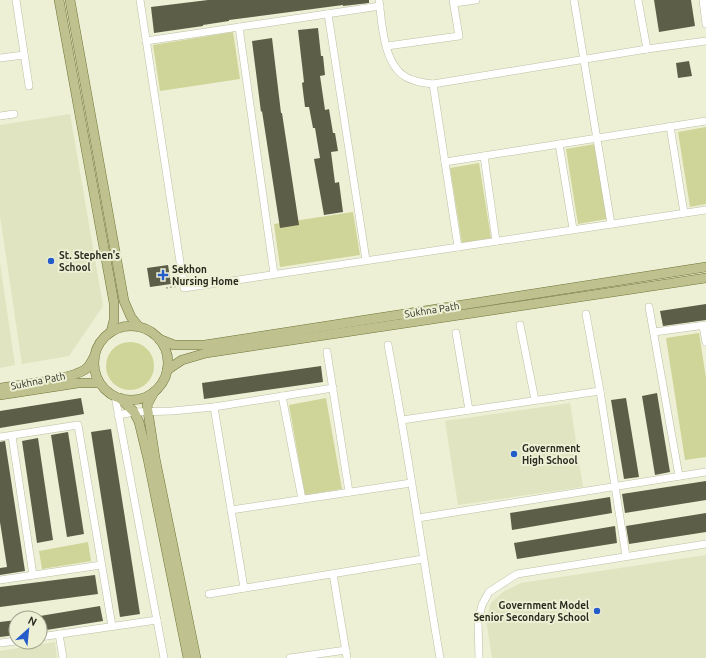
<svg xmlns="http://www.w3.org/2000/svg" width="706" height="658" viewBox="0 0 706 658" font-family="Ubuntu,sans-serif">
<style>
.built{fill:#e0e4c1}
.green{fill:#cfd498}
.building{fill:#5c5e47}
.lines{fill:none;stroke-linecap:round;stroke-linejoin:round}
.minor-casing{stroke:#bdbfa5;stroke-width:8}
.major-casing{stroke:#707438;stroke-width:10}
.path{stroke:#a6a892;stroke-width:1.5;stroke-dasharray:2 2;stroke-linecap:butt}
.minor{stroke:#fff;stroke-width:7}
.major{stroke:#bfc28f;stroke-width:9}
.poi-dot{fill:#245cc9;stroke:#edf0d4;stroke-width:1.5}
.labels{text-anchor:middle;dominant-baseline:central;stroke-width:4;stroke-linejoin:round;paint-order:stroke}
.poi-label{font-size:10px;font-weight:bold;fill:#2b2c21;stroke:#edf0d4;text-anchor:start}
.street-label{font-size:10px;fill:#2b2c21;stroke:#edf0d4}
</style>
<rect width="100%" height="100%" fill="#edf0d4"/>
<!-- built -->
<g class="built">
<polygon points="70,114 103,306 69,356 22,364 0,216 0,125"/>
<polygon points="0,263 15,365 0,368"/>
<polygon points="570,403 583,487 458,505 445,421"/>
<polygon points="706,555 706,658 492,658 486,619 491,603 503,592 521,583"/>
<polygon points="55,642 57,658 0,658 0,651"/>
</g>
<!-- green -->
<g class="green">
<polygon points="233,32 240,79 160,91 153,45"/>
<polygon points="706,127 706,204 690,207 678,132"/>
<polygon points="595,144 607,219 578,224 566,149"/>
<polygon points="479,163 491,238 462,243 450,168"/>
<polygon points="353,212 360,255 280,267 274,224"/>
<polygon points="699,333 706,378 706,457 685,460 666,338"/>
<circle cx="130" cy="366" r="24"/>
<polygon points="326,398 342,489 305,495 289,405"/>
<polygon points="88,542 91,561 42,569 39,551"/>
</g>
<!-- building -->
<g class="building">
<polygon points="208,0 369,0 369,3 343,6 343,5 229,20 229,21 203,25 203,26 154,33 151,7"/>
<polygon points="654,0 691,0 695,26 659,32"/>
<polygon points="318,28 321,56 323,56 325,75 320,76 325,110 329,109 333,133 335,133 338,151 331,152 335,183 339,182 343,212 324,215 314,159 320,158 315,128 313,128 309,107 305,107 302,83 304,82 298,30"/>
<polygon points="272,38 281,113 282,113 299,225 280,228 262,111 261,112 252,41"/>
<polygon points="689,61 692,76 678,78 676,63"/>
<polygon points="168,265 171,284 150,287 147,268"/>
<polygon points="706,304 706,320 663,326 660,311"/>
<polygon points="321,366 323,382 204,399 202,383"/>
<polygon points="657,393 670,472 655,475 642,396"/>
<polygon points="81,398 84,414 0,428 0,411"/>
<polygon points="626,398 639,477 624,479 611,400"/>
<polygon points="111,429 140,614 120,617 91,432"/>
<polygon points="68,432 84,534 67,537 51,435"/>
<polygon points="38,438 53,540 37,543 22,441"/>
<polygon points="5,441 25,571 0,575 0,568 7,567 0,522 0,442"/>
<polygon points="706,481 706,500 625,513 622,494"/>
<polygon points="610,497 612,513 512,530 510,513"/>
<polygon points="706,513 706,532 629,544 626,526"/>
<polygon points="615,526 617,543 517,559 514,543"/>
<polygon points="95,575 98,594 0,607 0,587"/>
<polygon points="100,606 103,621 40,631 40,616"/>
<polygon points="16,620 16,635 0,637 0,622"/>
</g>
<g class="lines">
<defs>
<g id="minor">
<polyline points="16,0 29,86"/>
<polyline points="140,0 184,288 706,210"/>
<path d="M379,0C382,23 383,64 406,77C414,82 424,83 433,84L647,49L706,41"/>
<polyline points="574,0 611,224"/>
<polyline points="638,0 647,49"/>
<polyline points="703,0 706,24"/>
<polyline points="454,3 476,0"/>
<polyline points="328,14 366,260"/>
<polyline points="239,27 274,274"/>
<polyline points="146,41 380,6"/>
<polyline points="387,46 459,36 453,0"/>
<polyline points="0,58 24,55"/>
<polyline points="433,84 458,247"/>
<polyline points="0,116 14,114"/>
<polyline points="670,126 684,213"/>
<polyline points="559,144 573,229"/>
<polyline points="484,156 496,241"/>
<polyline points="445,162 706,121"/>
<polyline points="649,307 679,476"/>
<polyline points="586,314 600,391 626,556"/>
<polyline points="520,325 535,400"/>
<polyline points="703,326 706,342"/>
<polyline points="654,332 706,325"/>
<polyline points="456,333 469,410"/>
<path d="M388,345C408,449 422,554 440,658"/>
<polyline points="327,352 349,492"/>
<polyline points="115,396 164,658"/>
<polyline points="282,396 302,499"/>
<polyline points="214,407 244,588"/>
<polyline points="118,415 134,412 172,411 214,407 333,388"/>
<polyline points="402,420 600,391"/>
<polyline points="12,436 33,575"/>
<polyline points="0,437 78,425 112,626"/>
<polyline points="231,510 411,483"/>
<polyline points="418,518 706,472"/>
<polyline points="333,574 347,658"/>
<polyline points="0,580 101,565"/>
<polyline points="209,594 423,559"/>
<polyline points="59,634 63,658"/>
<polyline points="40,637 157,620"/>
<polyline points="0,643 16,641"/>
<polyline points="290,658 346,650"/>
<polyline points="479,658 478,621 482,605 489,592 517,574 706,544"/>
</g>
<g id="major">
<polyline points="59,0 114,303 114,320 111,332"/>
<polyline points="70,0 124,301 131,317 139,327"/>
<circle cx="131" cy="363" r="37"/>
<polyline points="159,339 174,345 205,345 706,267"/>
<polyline points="167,370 182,360 206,353 706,278"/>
<path d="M0,388C19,385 73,380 87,368C90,365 92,361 94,357"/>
<polyline points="154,392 147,405 148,412 155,458 196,658"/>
<polyline points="0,395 78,383 99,383"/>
<polyline points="120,398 134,412 139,422 148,459 188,658"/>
</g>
</defs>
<!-- minor casing -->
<use href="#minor" class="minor-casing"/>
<!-- major casing -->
<use href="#major" class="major-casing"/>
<!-- path -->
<polyline class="path" points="166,288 178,286"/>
<!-- minor -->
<use href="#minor" class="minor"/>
<!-- major -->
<use href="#major" class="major"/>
</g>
<!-- markers -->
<g class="poi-dot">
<circle cx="51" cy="261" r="4"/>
<path d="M161 269h4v4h4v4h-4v4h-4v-4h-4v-4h4z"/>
<circle cx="514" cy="454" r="4"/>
<circle cx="597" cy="611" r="4"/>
</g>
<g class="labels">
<!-- poi labels -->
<g class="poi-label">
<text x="59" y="255">St. Stephen's<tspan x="59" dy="12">School</tspan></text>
<text x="172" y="269">Sekhon<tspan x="172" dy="12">Nursing Home</tspan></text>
<text x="522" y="448">Government<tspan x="522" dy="12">High School</tspan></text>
<text x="589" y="605" text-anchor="end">Government Model<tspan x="589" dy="12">Senior Secondary School</tspan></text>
</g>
<!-- street labels -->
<g class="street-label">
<text transform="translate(432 310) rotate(-9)">Sukhna Path</text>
<text transform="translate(38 381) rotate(-11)">Sukhna Path</text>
</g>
</g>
<!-- north arrow -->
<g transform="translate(28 630) rotate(27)"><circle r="19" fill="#edf0d4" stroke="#9fa28c"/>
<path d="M0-3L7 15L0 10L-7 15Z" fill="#245cc9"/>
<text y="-6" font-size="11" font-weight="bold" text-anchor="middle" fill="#2b2c21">N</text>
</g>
</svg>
